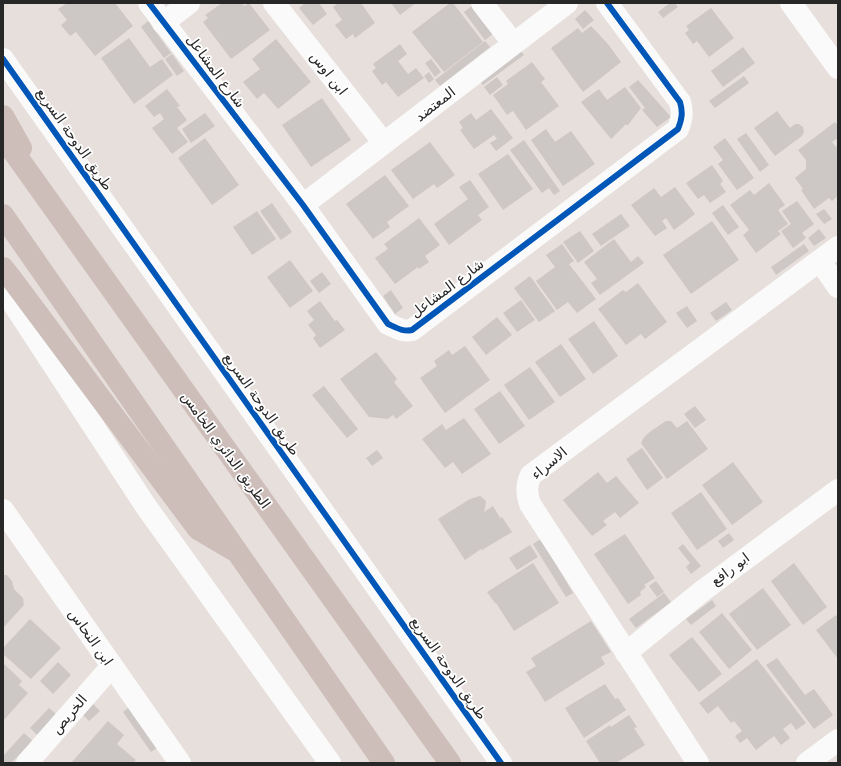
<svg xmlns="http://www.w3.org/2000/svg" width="841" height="766" viewBox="0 0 841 766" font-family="'DejaVu Sans',Cairo,sans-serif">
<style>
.building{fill:#cdc8c5}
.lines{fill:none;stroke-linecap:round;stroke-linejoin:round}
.minor{stroke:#fbfafa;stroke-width:22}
.highway{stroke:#cebeba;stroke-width:22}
.cycleway-casing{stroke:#fff;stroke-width:8}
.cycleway{stroke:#0057b8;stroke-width:6}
.labels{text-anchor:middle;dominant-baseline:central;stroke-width:3.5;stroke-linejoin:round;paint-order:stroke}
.street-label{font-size:14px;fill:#272727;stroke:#fff}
</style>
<rect width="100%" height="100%" fill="#e7dfdb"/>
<!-- building -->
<g class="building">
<polygon points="67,3 115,3 133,26 95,56 76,32 70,36 61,25 67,20 58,9"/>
<polygon points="222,3 242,3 244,6 249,3 270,30 231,59 203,22 208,18 205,15"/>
<polygon points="305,3 319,3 327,14 313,25 299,8"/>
<polygon points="338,3 361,3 375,23 355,38 353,34 346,39 335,25 342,20 333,7"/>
<polygon points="391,3 416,3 400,15"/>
<polygon points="450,3 453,3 483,42 444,72 412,32"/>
<polygon points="670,3 675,3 678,7 663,18 658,12"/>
<polygon points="473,5 494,33 485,40 464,12"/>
<polygon points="711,8 734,38 709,57 697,41 693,44 685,33 689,30 686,26"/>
<polygon points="585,10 594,20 583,29 575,19"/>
<polygon points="148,21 171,53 164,58 141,27"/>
<polygon points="591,26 608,44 621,62 583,92 551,48 578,28 582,33"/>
<polygon points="129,38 150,67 162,59 173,75 134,104 101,58"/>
<polygon points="276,39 311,82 278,109 264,93 257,99 243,82 260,69 252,59"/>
<polygon points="485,41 490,47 440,86 435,80"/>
<polygon points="400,44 407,54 398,61 408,74 416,68 424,78 398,97 386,82 382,85 372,71 376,68 373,64"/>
<polygon points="743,47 755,63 723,87 711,71"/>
<polygon points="521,51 524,55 483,85 480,81"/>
<polygon points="172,54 184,71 177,76 165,59"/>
<polygon points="431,59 441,72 435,77 425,63"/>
<polygon points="532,62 545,79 541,82 559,106 526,130 513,111 507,115 493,95 508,84 506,81"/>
<polygon points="429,72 434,79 429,83 424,76"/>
<polygon points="744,76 749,83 715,108 709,101"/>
<polygon points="497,77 503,85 490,95 484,87"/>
<polygon points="638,80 671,117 657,127 642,110 645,108 629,87"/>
<polygon points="625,87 641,108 628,125 625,125 611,139 581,102 599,89 607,100"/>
<polygon points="167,89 180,106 177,107 187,120 177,128 188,142 172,154 152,128 164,119 160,113 154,117 145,106"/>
<polygon points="322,98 351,140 311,167 282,125"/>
<polygon points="491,109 513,138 496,151 490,143 497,139 494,135 474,149 460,130 463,128 459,122 471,113 476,120"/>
<polygon points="777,111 790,128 795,124 799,124 803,127 804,132 802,136 775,156 754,128"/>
<polygon points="205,113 215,126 191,143 182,129"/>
<polygon points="835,122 838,126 838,138 832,142 836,147 838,145 838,179 837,181 838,182 838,196 832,201 829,198 814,209 801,190 803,189 795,178 806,169 806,160 798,150"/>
<polygon points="546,129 555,142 571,131 595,164 563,186 531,140"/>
<polygon points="746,133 769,165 760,172 737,139"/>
<polygon points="205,138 239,185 212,205 178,158"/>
<polygon points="725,138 754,178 737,190 718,164 723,160 713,147"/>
<polygon points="524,140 560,191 554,195 549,188 542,193 510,150"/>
<polygon points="430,142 455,175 437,188 434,184 413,199 391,170"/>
<polygon points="508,154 533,189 503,210 478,174"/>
<polygon points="712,165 723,181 720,184 726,192 710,203 704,195 698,199 686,183"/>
<polygon points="385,175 409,206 387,222 390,227 373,239 346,204"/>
<polygon points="470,180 489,207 478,215 482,220 449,245 434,224 468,199 459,187"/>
<polygon points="769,183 785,205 778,210 788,224 778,231 781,234 756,253 743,235 749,230 730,205 750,190 754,195"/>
<polygon points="675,187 695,214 674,230 666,218 662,221 667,228 655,236 631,205 654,188 661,197"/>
<polygon points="797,201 814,224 802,233 806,238 793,248 781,231 791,224 782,211"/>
<polygon points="272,203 292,232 281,240 260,211"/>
<polygon points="723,205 739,227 728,235 712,213"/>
<polygon points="824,209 832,219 824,224 816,214"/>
<polygon points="257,211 276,239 252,255 233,227"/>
<polygon points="621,214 630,226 601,246 592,234"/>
<polygon points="419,218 440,245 425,256 429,262 419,269 418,267 395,284 375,258 388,249 384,244"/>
<polygon points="712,221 739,260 691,294 663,255"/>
<polygon points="819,229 826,238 814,246 808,238"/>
<polygon points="580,231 594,251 578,263 563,242"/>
<polygon points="614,239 631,262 638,256 644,263 600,295 591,283 597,279 584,262"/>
<polygon points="562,244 574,261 569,264 596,299 577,313 568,302 557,310 536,281 555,267 546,255"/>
<polygon points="804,244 809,251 776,275 771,267"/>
<polygon points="290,260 313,291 290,308 267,277"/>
<polygon points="322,272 331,284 319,293 310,281"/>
<polygon points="530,276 555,311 539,322 514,288"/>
<polygon points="638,283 667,322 645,339 641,334 626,345 598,309 623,290 626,292"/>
<polygon points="391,290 403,308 395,314 383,296"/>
<polygon points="521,300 535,320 517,332 503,313"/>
<polygon points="320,301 335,321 337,320 345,330 320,348 313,338 316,335 308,325 314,320 307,311"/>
<polygon points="726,302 732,310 716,321 710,313"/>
<polygon points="687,306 697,321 687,328 676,313"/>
<polygon points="497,317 512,335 486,355 472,337"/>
<polygon points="594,321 618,356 593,374 568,339"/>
<polygon points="561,344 586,379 560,397 535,362"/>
<polygon points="465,346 490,380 445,413 420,378 437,366 434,361 449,350 452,355"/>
<polygon points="376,352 397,379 394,382 413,406 396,419 393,415 388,419 369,417 340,379"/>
<polygon points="530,367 555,402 529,420 504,385"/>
<polygon points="324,386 358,429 347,438 312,395"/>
<polygon points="500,391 525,426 499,444 474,409"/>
<polygon points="695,406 706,420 695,428 684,414"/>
<polygon points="464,418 491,454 462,474 453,462 445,468 422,439 442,424 446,430"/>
<polygon points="666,421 671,421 677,428 687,421 708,449 667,479 641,443 644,437 651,431"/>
<polygon points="642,448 663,478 647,490 626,459"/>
<polygon points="377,450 383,458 372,466 366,458"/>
<polygon points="733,462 763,502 732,525 702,485"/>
<polygon points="598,472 607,483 616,476 639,503 620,518 615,512 603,521 607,525 592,536 563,500"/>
<polygon points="701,492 727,529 697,550 671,513"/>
<polygon points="480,496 485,500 486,502 484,512 493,506 500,518 502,517 512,532 482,550 481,549 465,560 438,519 470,499"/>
<polygon points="729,533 734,540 723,548 718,541"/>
<polygon points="625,534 655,578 644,585 646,587 640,592 641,595 628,604 594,554"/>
<polygon points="541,539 573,593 566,597 533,544"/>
<polygon points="683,544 701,566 691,574 686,567 690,563 678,548"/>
<polygon points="530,545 538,557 517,570 509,558"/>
<polygon points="533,563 559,603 514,631 496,603 495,603 487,592"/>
<polygon points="794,563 827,607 803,625 771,581"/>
<polygon points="3,575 7,575 12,581 14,589 23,598 24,605 3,628"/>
<polygon points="656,581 664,592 657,597 649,586"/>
<polygon points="763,588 791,625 757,650 729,614"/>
<polygon points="664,593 671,602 636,628 629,619"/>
<polygon points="712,600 716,606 691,625 686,619"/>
<polygon points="722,613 752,650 729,669 699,632"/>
<polygon points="836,615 838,618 838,659 816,630"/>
<polygon points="30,619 61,648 31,679 3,654 3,648"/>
<polygon points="591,621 611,652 601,657 605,664 545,702 526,672 536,666 531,658"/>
<polygon points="692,637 722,674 699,692 669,655"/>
<polygon points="777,658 805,695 814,689 833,715 814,729 766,665"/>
<polygon points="757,659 806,723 796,730 791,723 783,729 790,738 781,745 774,736 756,750 747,738 740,743 735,736 742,731 734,721 731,723 718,706 708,714 699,703"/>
<polygon points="58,662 71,675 53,694 40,681"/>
<polygon points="3,663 22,681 19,685 28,693 3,721"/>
<polygon points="605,684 615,699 618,698 626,710 584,738 565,708"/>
<polygon points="92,703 100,711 89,721 82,714"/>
<polygon points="132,705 160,746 151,752 123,712"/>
<polygon points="49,708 56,714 37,735 30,728"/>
<polygon points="629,715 637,727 634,728 645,745 616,763 600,763 586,741 610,725 611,727"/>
<polygon points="108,721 124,735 117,744 136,760 133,763 71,763"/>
<polygon points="24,733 33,741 11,763 3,763 3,756"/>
</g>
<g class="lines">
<!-- minor -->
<g class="minor">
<path d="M149,3L303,205L388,324C397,328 403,332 412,330L678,129C682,119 683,112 680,102L607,3"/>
<polyline points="274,3 384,143"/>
<polyline points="482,3 513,43"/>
<polyline points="791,3 838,68"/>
<polyline points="163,23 189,3"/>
<polyline points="3,59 501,763"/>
<polyline points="303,205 567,3"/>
<polyline points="820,261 838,287"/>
<polyline points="3,288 145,505 330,763"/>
<polyline points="3,510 180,763"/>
<polyline points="626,653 701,592 838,490"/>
<polyline points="27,763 112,666"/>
<path d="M698,763L530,504C526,493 526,485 531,475L838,247"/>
<polyline points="807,763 838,740"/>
</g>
<!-- highway -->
<g class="highway">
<polyline points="3,116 21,148"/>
<polyline points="3,137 450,763"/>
<polyline points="3,215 384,763"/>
<polyline points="3,268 11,278 198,529 232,549"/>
</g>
<defs>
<g id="cycleway">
<path d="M149,3L303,205L388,324C397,328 403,332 412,330L678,129C682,119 683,112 680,102L607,3"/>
<polyline points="3,59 501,763"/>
</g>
</defs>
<!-- cycleway casing -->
<use href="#cycleway" class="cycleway-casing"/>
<!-- cycleway -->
<use href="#cycleway" class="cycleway"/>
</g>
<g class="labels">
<!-- street labels -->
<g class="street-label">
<text transform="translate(216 71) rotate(53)">شارع المشاعل</text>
<text transform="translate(329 73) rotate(52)">ابن اوس</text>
<text transform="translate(435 104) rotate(-38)">المعتضد</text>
<text transform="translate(75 139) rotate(55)">طريق الدوحة السريع</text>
<text transform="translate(447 288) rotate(-37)">شارع المشاعل</text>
<text transform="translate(262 404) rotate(55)">طريق الدوحة السريع</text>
<text transform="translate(226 450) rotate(54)">الطريق الدائري الخامس</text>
<text transform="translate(549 463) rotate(-40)">الاسراء</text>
<text transform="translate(730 569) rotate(-37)">ابو رافع</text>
<text transform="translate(91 637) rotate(55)">ابن النحاس</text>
<text transform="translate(449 668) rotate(55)">طريق الدوحة السريع</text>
<text transform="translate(69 714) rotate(-49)">الخريص</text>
</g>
</g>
<!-- border -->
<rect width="841" height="766" fill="none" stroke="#272727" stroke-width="8"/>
</svg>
